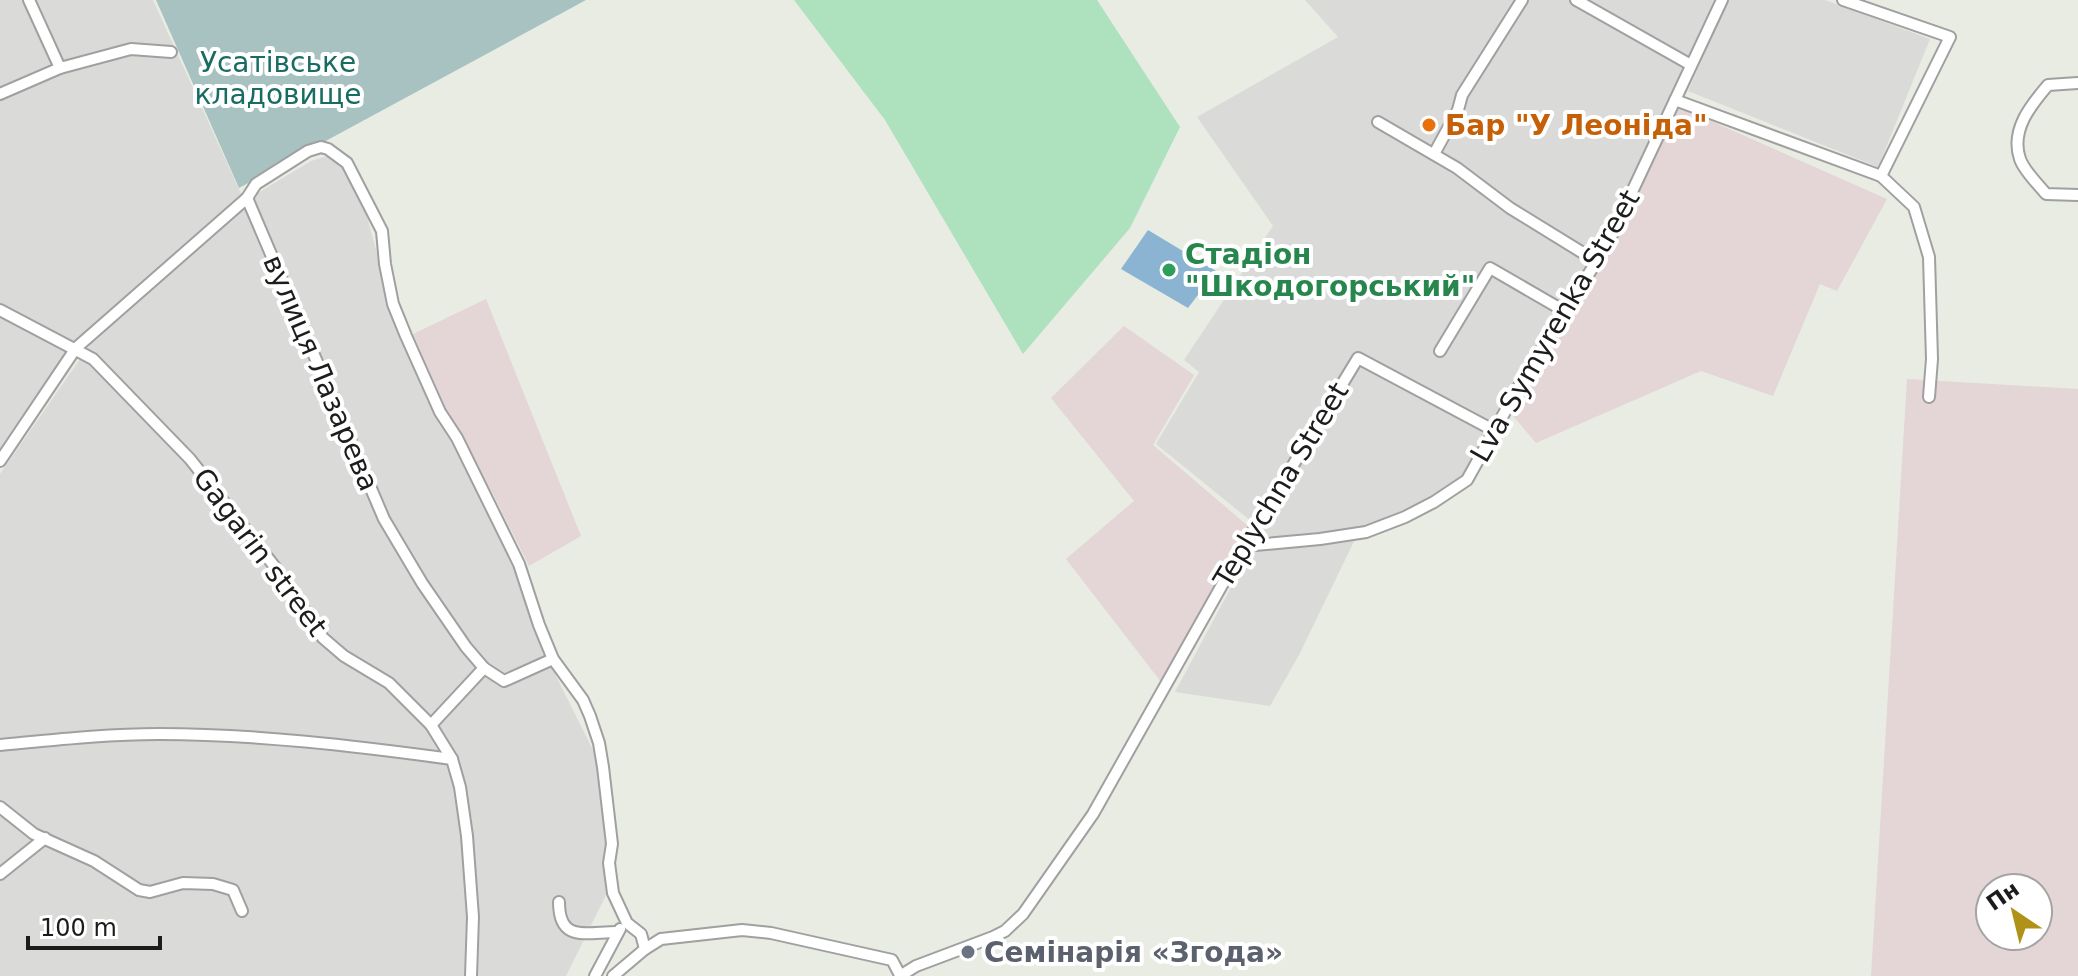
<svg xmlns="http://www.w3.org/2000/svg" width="2078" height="976" viewBox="0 0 2078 976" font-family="'DejaVu Sans',sans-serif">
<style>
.residential{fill:#dadad9}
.industrial{fill:#e4d5d6;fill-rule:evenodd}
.grass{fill:#aee1be}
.cemetery{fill:#a7c2c1}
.pitch{fill:#8ab4d2}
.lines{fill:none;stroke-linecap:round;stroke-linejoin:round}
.minor-casing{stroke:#a0a0a0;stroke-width:14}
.minor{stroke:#fff;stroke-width:10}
.food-dot{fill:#e8710a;stroke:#fff;stroke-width:3}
.leisure-dot{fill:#2e9e5b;stroke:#fff;stroke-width:3}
.worship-dot{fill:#6b7280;stroke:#fff;stroke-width:3}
.labels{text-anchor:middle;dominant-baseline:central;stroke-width:8;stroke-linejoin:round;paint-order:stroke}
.park-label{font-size:28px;fill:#186c62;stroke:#fff}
.food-label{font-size:28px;font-weight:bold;fill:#c56008;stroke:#fff;text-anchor:start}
.leisure-label{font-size:28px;font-weight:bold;fill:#27864d;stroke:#fff;text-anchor:start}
.street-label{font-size:28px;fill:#1c1c1c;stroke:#fff}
.worship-label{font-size:28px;font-weight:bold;fill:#5b616d;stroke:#fff;text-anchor:start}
</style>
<rect width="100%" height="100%" fill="#e8ece3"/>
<!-- residential -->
<g class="residential">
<polygon points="0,0 153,0 242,196 79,338 0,451"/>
<polygon points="1305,0 1720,0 1596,254 1526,363 1464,476 1426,500 1360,529 1299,655 1270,706 1175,692 1259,535 1251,521 1156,444 1199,372 1184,360 1273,226 1197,117 1338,37"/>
<polygon points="1728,0 1825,0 1930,39 1878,167 1688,91"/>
<polygon points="327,156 344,165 364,206 391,305 509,551 547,658 606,776 609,889 566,976 0,976 0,474 94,339 258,193 311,161"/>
</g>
<!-- industrial -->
<g class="industrial">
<polygon points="1677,106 1887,199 1837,291 1820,284 1773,396 1701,371 1536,443 1513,416 1602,264"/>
<polygon points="486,299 581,536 529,566 494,496 450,417 413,334"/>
<polygon points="1124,326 1194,375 1153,445 1248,526 1165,687 1066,559 1134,501 1051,398"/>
<path d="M1907,379L2078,389V976H1871ZM1990,888H2038V936H1990Z"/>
</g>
<!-- grass -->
<polygon class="grass" points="794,0 1097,0 1180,127 1130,228 1023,354 885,120"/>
<!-- cemetery -->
<polygon class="cemetery" points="156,0 586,0 239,188"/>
<!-- pitch -->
<polygon class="pitch" points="1148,230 1216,271 1188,308 1121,269"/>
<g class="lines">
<defs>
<g id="minor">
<polyline points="29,0 60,68"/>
<polyline points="1576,0 1691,65"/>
<polyline points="1843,0 1950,37 1881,176"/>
<path d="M2078,83L2048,85C2031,105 2010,130 2020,159C2024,171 2038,184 2046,194L2078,195"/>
<polyline points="0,94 60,68 131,49 171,52"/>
<polyline points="1675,100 1881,176 1914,207 1929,257 1932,359 1929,397"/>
<polyline points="1378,122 1457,168 1510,208 1596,261"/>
<polyline points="1434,154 1458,110 1462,95 1522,0"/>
<polyline points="247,198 256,184 308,151 321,147 328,149 347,163 382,231 385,264 393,304 406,336 440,412 457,438 519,564 539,625 553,659 583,700 590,716 599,743 603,767 612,844 609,863 613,893 627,923 641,934 645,949 613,976"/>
<polyline points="0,310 93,359 190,459 275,567 323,638 344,656 389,683 431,725 452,759 460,787 467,836 473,917 471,976"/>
<polyline points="1440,351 1490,268 1566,312"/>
<polyline points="0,461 76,348 247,198 384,519 422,583 466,647 484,668 504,681 553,659"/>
<polyline points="1244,546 1320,539 1366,532 1405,517 1434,502 1467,480 1526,374 1608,243 1722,0"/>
<polyline points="431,725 484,668"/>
<path d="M0,745C53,740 106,734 159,734C256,734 355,746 452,759"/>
<polyline points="0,807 34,834 94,861 139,890 150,892 183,883 213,884 233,890 242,911"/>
<polyline points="0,874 45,838"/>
<path d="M559,902C559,943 586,932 617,932"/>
<polyline points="645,949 661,939 742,930 771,933 892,960 900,975"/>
<polyline points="595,976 620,929"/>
<polyline points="900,976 916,966 993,937 1005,931 1023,914 1093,814 1244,546 1358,358 1495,431"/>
</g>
</defs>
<!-- minor casing -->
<use href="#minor" class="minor-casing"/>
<!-- minor -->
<use href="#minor" class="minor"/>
</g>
<!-- markers -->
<circle class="food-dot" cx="1429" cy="125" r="8"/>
<circle class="leisure-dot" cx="1169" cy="270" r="8"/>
<circle class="worship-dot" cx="968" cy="952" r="8"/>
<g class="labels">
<!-- park labels -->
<g class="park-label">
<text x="278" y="62">Усатівське<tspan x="278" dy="32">кладовище</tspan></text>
</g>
<!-- food labels -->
<g class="food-label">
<text x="1445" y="125">Бар "У Леоніда"</text>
</g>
<!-- leisure labels -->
<g class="leisure-label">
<text x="1185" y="254">Стадіон<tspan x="1185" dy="32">"Шкодогорський"</tspan></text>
</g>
<!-- street labels -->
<g class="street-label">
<text transform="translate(1555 326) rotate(-60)">Lva Symyrenka Street</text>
<text transform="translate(321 373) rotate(67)">вулиця Лазарева</text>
<text transform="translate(1281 485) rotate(-59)">Teplychna Street</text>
<text transform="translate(260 552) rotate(53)">Gagarin street</text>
</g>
<!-- worship labels -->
<g class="worship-label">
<text x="984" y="952">Семінарія «Згода»</text>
</g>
</g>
<!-- north arrow -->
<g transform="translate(2014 912) rotate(325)"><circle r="38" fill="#ffffff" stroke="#a4a4a4" stroke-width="2"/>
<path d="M0-6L14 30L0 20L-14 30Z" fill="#b09218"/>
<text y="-12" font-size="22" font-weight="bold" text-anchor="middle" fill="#1c1c1c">Пн</text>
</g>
<!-- scale -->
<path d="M28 936v12h132v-12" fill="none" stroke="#1c1c1c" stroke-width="4"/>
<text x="40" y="936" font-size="24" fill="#1c1c1c" stroke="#ffffff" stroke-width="6" paint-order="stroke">100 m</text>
</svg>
